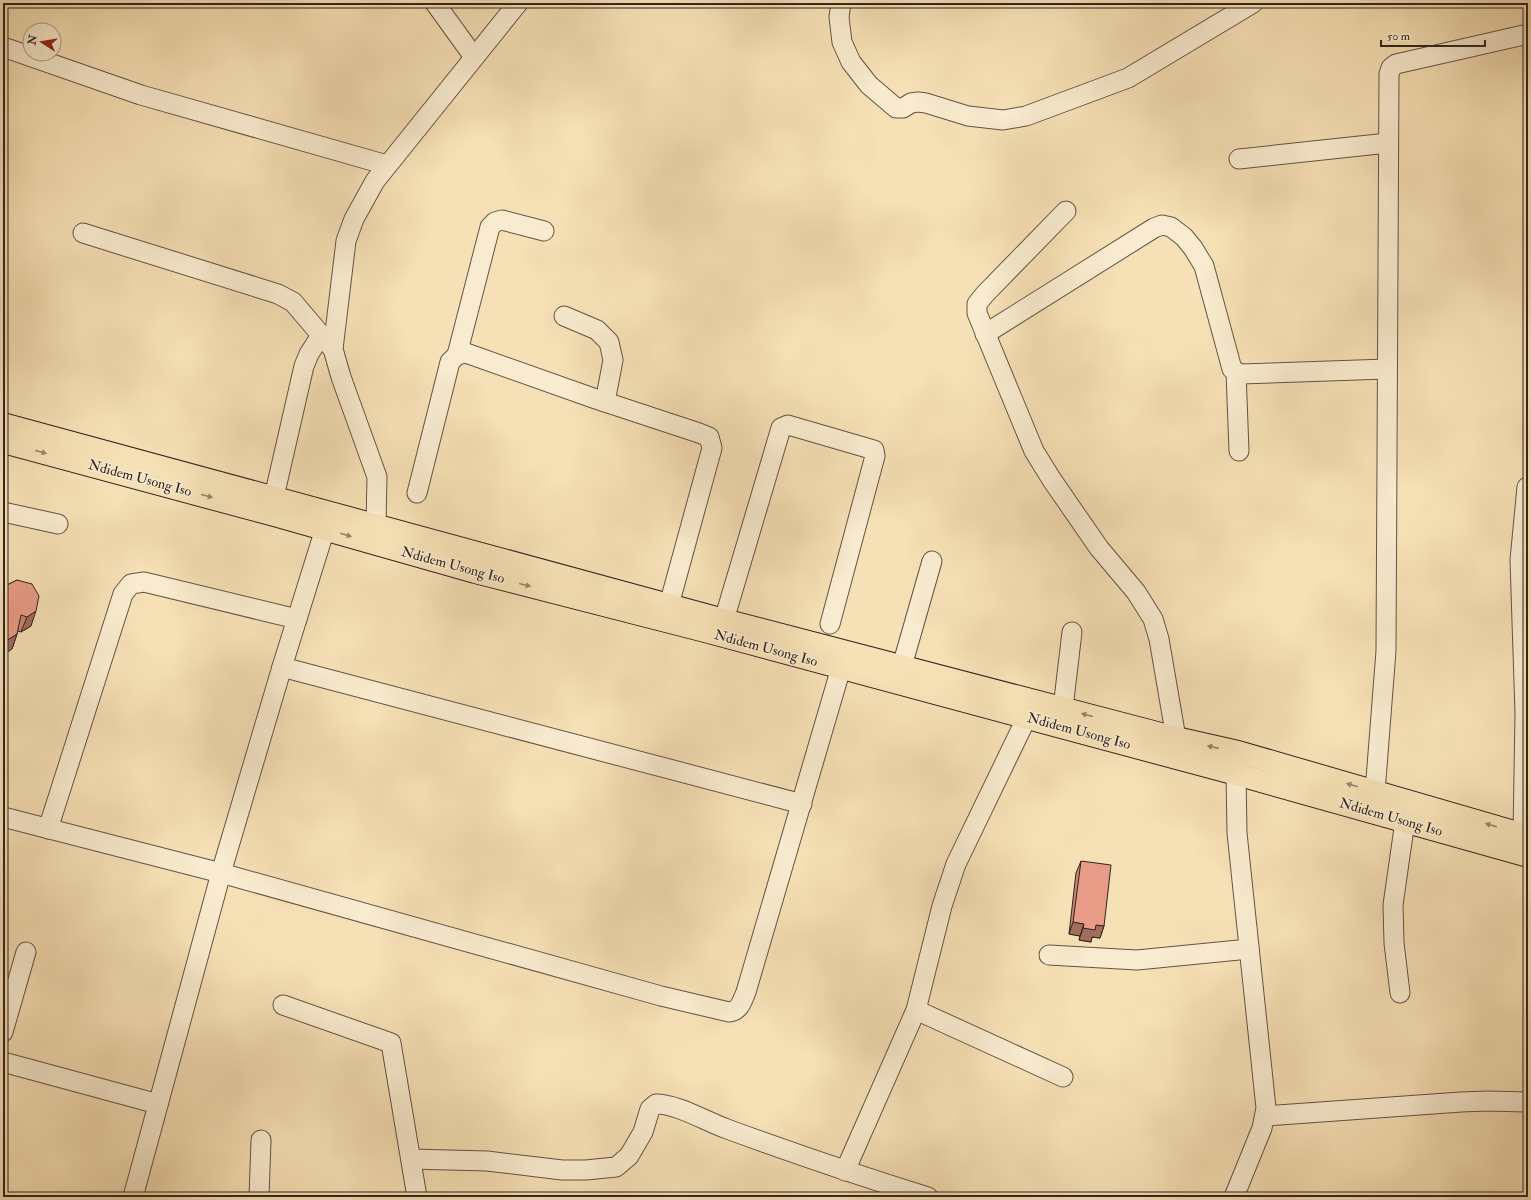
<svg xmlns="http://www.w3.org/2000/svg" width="1531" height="1200" viewBox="0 0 1531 1200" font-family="'IM FELL Double Pica',serif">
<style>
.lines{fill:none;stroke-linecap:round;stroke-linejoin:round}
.minor-casing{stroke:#635344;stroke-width:21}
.highway-casing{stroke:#32241e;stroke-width:24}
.minor{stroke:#f9ebcf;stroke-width:19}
.highway{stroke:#f6e0b5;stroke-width:22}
.wall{fill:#c88674;stroke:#32241e}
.shaded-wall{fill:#a26d5e;stroke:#32241e}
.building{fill:#e89c87;stroke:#32241e}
.oneway{fill:#94826a}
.labels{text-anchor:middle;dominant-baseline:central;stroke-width:3;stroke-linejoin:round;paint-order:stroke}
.street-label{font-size:14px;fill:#32241e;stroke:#f9ebcf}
</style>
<rect width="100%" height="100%" fill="#f6e0b5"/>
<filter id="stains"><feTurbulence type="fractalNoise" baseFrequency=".005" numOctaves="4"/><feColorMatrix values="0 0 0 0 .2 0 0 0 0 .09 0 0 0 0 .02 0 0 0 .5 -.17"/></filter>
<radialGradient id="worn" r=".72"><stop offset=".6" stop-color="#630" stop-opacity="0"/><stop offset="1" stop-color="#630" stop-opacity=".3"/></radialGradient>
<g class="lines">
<defs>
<g id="minor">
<polyline points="435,3 474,57"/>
<polyline points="841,3 839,17 842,42 851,62 869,85 896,108 903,108 911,103 918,102 926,103 968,116 1003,120 1026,116 1128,78 1253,3"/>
<polyline points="3,47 141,95 387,165"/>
<polyline points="1239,159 1388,143"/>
<polyline points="1066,211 985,294 977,304 977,313 1034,451 1052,480 1099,548 1136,592 1153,619 1159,639 1176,738"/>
<polyline points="83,233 278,294 293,302 333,349"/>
<polyline points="564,316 597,330 609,342 613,360 605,402"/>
<polyline points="985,334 1154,228 1162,225 1171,227 1184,237 1193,248 1204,266 1232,369 1240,374 1387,369"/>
<polyline points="457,355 490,227 495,222 502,220 544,231"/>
<polyline points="1236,372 1239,451"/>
<polyline points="417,493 450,362 457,355 466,353 593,398 699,433 709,437 712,448 669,605"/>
<polyline points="274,497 304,366 309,354 321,335"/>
<polyline points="3,512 58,524"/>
<polyline points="376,525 377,477 341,377 333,349 346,241 354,219 375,181 518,3"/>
<polyline points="724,620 781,428 788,425 874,450 875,456 830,624"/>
<polyline points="902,666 932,561"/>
<polyline points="282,667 802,804"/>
<polyline points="1063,708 1072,632"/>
<polyline points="1375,792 1386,651 1389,74 1391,68 1396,64 1528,34"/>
<path d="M3,817L221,873L661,996L729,1012C740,1011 742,1001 746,992L841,668"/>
<polyline points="48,829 123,594 131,584 144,582 297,619"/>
<polyline points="1523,834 1525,714 1520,560 1527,487"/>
<polyline points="1049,955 1137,960 1249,949"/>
<polyline points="1400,993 1394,943 1393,905 1405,821"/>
<polyline points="283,1005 391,1043 417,1197"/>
<polyline points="916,1010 1063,1077"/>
<polyline points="3,1032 26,952"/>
<polyline points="3,1062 158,1104"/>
<polyline points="1265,1116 1461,1102 1487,1101 1528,1102"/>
<path d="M411,1159L487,1161L562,1170H586L616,1167L629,1156L643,1132L650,1109L656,1104C677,1104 705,1121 727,1129C793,1153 860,1176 928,1197"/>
<polyline points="845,1171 916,1010 942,906 956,864 1027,717"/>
<polyline points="133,1197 221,873 282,667 325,529"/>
<polyline points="259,1197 261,1140"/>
<polyline points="1234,1197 1262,1128 1266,1108 1237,833 1236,774 1237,760"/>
</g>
<g id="highway">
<polyline points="3,424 724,620 1176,738 1238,752 1528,836"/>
<polyline points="3,442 274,515 475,572 705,631 1236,774 1528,856"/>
</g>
</defs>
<!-- minor casing -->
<use href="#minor" class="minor-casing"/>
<!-- highway casing -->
<use href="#highway" class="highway-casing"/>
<!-- minor -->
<use href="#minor" class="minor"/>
<!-- highway -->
<use href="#highway" class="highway"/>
</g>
<!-- wall -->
<g class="wall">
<polygon points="17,580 31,626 21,632 18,631 12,649 5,590 7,585"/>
<polygon points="1081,861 1104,926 1100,938 1092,937 1091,942 1079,940 1080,936 1069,934 1076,873"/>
</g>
<!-- shaded-wall -->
<g class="shaded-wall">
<polygon points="36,611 31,626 21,632 27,617"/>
<polygon points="17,634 12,649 3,655 3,643"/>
<polygon points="1073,922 1084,924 1080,936 1069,934"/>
<polygon points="1096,925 1104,926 1100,938 1092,937 1091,942 1079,940 1083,928"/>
</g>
<!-- building -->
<g class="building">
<polygon points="17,580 32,584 39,596 36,611 27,617 21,615 17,634 3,643 3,590 5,591 7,585"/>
<polygon points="1081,861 1111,865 1104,926 1096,925 1095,930 1083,928 1084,924 1073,922"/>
</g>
<!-- one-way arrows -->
<defs><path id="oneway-solid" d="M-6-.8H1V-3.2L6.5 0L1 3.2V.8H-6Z"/></defs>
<g class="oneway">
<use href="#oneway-solid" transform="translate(41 452) rotate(15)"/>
<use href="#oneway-solid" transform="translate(207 496) rotate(15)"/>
<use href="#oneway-solid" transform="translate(346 535) rotate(16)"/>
<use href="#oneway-solid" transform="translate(525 585) rotate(14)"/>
<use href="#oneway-solid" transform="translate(1087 715) rotate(-165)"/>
<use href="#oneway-solid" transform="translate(1213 747) rotate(-167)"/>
<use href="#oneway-solid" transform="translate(1352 785) rotate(-164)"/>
<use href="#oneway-solid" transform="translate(1491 825) rotate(-164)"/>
</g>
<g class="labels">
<!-- street labels -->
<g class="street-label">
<text transform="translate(140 478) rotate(15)">Ndidem Usong Iso</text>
<text transform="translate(453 565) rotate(15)">Ndidem Usong Iso</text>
<text transform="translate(766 648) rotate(15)">Ndidem Usong Iso</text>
<text transform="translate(1079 731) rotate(15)">Ndidem Usong Iso</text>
<text transform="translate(1391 817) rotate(16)">Ndidem Usong Iso</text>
</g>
</g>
<!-- margin -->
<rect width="1531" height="1200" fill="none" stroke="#f6e0b5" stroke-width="16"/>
<rect x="4" y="4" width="1523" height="1192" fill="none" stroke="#32241e" stroke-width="2"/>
<rect x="8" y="8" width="1515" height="1184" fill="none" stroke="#32241e"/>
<!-- north arrow -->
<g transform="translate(42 42) rotate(282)"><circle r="19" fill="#f9ebcf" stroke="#a99b88"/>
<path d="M0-3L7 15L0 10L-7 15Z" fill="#8f2418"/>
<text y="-6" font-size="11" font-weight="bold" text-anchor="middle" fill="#32241e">N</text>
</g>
<!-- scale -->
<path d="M1381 40v6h104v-6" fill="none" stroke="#32241e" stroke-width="2"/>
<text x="1387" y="40" font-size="12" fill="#32241e" stroke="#f9ebcf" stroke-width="3" paint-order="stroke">50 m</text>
<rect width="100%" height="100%" filter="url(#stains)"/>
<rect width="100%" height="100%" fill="url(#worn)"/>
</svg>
